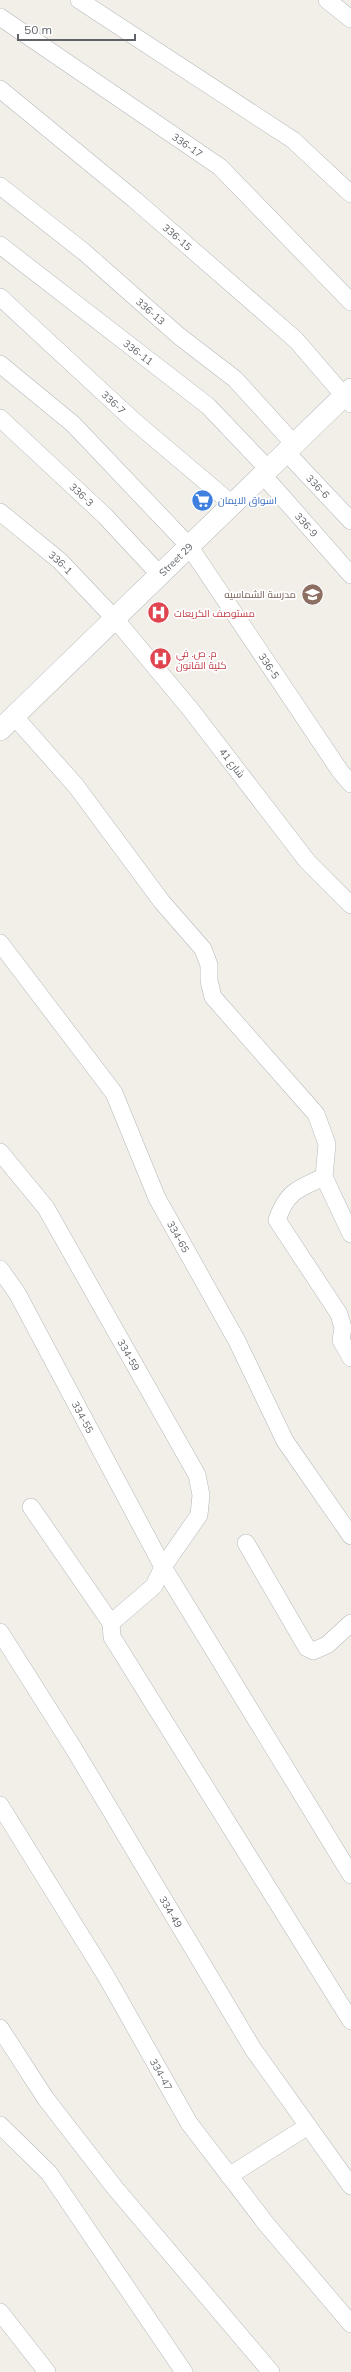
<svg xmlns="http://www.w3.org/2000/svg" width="351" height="2372" viewBox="0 0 351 2372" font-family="Mulish,Cairo,sans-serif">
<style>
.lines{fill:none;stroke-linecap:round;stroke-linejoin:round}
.minor-casing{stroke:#b5b8bc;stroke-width:18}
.tertiary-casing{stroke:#b5b8bc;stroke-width:22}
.minor{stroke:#fff;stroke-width:17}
.tertiary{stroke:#fff;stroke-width:21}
.labels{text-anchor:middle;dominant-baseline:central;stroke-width:3.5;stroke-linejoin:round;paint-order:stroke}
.street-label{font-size:10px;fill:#5f6368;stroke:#fff}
.shop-label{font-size:10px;fill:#366cbe;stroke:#fff;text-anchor:start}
.education-label{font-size:10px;fill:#785e54;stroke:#fff;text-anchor:end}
.health-label{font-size:10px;fill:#be3a42;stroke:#fff;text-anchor:start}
</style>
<rect width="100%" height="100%" fill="#f1efe8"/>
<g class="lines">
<defs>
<g id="minor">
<polyline points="79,0 293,140 351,194"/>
<polyline points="327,0 351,19"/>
<path id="s1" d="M0,17L220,167L351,302"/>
<path id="s2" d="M0,89L135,200L296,340L351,404"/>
<path id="s3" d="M0,186L84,252L179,336L235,379L294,444"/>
<path id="s4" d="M0,245L208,406L268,469"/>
<path id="s5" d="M0,297L134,421L232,504"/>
<path id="s6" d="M0,364L73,424L189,546L340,771L351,784"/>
<path id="s7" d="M0,418L105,516L160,575"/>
<path id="s8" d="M286,452L351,521"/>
<path id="s9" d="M263,475L351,575"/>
<path id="s10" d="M0,512L60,561L116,620L191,710L307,861L351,905"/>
<polyline points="14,716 76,786 162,902 203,949 209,965 209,981 213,997 316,1114 327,1144 324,1177 351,1234"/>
<path id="s11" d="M0,943L114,1093L157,1198L237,1341L285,1441L351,1536"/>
<path id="s12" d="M0,1152L46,1208L197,1475L201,1495L199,1515L163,1567L154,1586L111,1623L112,1637L351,2021"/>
<path d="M324,1177C298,1189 287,1191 277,1220L339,1314L343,1328L341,1340L351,1358"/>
<path id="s13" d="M0,1269L17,1293L163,1567L351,1875"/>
<polyline points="31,1507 111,1623"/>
<polyline points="246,1543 307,1648 313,1651 327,1645 351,1623"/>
<path id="s14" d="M0,1632L74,1749L253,2049L351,2186"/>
<path id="s15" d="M0,1805L106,1976L189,2123L267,2225L351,2324"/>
<polyline points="0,2028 46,2099 115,2188 271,2372"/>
<polyline points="0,2125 49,2173 184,2372"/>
<polyline points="229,2176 308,2126"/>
<polyline points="0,2312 47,2372"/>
</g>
<g id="tertiary">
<path id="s16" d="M0,730L351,389"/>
</g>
</defs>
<!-- minor casing -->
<use href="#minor" class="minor-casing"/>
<!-- tertiary casing -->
<use href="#tertiary" class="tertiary-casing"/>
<!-- minor -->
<use href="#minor" class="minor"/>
<!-- tertiary -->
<use href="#tertiary" class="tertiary"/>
</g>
<!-- icons -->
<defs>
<symbol id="supermarket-disc" viewBox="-11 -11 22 22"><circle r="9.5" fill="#3f7fe0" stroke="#fff"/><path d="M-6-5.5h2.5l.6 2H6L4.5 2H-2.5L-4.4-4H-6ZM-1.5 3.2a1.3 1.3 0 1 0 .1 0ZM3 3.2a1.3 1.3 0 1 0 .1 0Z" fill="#fff"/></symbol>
<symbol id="school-disc" viewBox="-11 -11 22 22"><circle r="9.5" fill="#8d6e63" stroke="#fff"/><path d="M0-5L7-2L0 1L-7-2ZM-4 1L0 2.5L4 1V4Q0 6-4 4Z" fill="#fff"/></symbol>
<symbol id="hospital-disc" viewBox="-11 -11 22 22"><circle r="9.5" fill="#e0444e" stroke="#fff"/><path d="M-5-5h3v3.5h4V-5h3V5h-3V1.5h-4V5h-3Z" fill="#fff"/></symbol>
</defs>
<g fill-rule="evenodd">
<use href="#supermarket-disc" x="190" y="488" width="25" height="25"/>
<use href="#school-disc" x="300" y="582" width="25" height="25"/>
<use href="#hospital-disc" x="146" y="600" width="25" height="25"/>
<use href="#hospital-disc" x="148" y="646" width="25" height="25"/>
</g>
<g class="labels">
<!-- street labels -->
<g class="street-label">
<text stroke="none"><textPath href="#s1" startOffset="227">336-17</textPath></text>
<text stroke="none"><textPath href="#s2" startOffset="231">336-15</textPath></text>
<text stroke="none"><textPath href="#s3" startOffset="196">336-13</textPath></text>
<text stroke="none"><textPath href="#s4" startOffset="175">336-11</textPath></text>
<text stroke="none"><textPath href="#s5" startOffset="155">336-7</textPath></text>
<text stroke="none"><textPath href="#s8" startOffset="47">336-6</textPath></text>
<text stroke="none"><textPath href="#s7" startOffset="112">336-3</textPath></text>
<text stroke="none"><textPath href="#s9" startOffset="66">336-9</textPath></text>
<text stroke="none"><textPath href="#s16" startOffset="245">Street 29</textPath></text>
<text stroke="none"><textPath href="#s10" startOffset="79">336-1</textPath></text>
<text stroke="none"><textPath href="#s6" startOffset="407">336-5</textPath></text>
<text transform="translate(232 763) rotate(52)">شارع 41</text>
<text stroke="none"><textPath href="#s11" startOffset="346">334-65</textPath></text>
<text stroke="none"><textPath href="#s12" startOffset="241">334-59</textPath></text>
<text stroke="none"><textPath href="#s13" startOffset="170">334-55</textPath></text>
<text stroke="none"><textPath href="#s14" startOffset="328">334-49</textPath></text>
<text stroke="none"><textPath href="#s15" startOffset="314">334-47</textPath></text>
</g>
<!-- shop labels -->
<g class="shop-label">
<text x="218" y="500">اسواق الايمان</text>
</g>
<!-- education labels -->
<g class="education-label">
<text x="296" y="594">مدرسة الشماسيه</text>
</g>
<!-- health labels -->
<g class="health-label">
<text x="174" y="613">مستوصف الكريعات</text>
<text x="176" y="653">م. ص. في<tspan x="176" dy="12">كلية القانون</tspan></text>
</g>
</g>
<!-- scale -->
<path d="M18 34v6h117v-6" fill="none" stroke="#5f6368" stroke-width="2"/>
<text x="24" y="34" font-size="12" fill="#5f6368" stroke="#ffffff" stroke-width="3" paint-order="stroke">50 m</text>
</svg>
